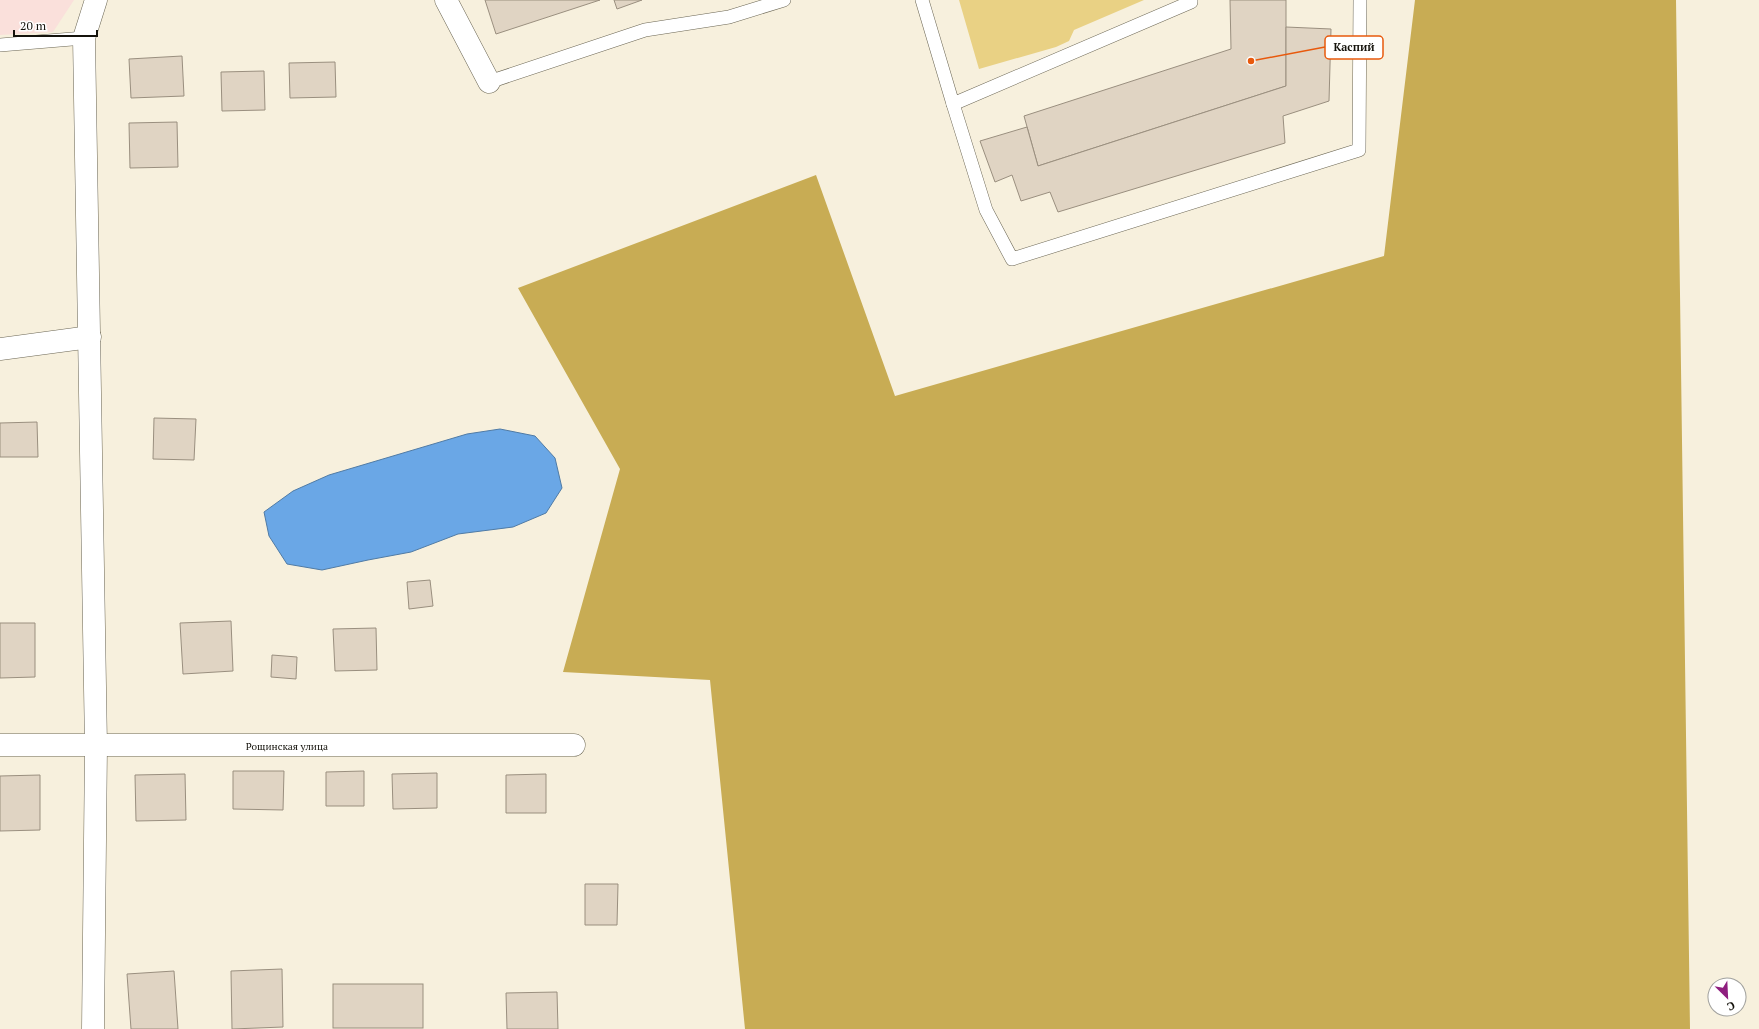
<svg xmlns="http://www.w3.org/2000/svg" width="1759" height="1029" viewBox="0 0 1759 1029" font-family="'PT Serif',serif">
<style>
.education{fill:#fae0db}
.green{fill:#e9d184}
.forest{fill:#c8ac54}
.water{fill:#6aa7e6;stroke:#507ba5}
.building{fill:#e0d4c3;stroke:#9a8f7f}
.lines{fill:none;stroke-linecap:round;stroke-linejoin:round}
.lane-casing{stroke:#6b6654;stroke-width:14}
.street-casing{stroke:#6b6654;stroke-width:23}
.lane{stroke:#fff;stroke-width:13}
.street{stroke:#fff;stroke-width:22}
.labels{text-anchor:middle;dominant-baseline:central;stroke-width:3.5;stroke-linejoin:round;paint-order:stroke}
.street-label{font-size:10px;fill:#15130c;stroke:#fff}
.leader{fill:none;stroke:#e8590c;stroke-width:1.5}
.callout-dot{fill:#e8590c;stroke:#fff;stroke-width:1.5}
.callout{fill:#fff;stroke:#e8590c;stroke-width:1.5}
.callout-label{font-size:11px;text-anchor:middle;font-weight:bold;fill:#15130c}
</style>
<rect width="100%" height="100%" fill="#f7f0dd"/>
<!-- education -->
<polygon class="education" points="0,0 74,0 53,32 0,35"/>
<!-- green -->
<polygon class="green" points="959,0 1144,0 1074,30 1069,41 1056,47 979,69"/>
<!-- forest -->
<polygon class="forest" points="1415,0 1676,0 1690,1029 745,1029 710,680 563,672 620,469 518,288 816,175 895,396 1384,256"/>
<!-- water -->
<polygon class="water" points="500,429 535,436 555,458 562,488 546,513 513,527 458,534 411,552 368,560 322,570 287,564 269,536 264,512 293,491 329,475 467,434"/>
<!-- building -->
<g class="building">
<polygon points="485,0 600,0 496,34"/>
<polygon points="614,0 642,0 617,9"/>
<polygon points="1230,0 1286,0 1286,86 1038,166 1024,116 1231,49"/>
<polygon points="1286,27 1331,29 1329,101 1283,116 1285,143 1058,212 1050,192 1021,201 1012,175 995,182 980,141 1027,127 1038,166 1286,86"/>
<polygon points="182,56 184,96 131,98 129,59"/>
<polygon points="335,62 336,97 290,98 289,63"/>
<polygon points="264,71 265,110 222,111 221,72"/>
<polygon points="177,122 178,167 130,168 129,123"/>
<polygon points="154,418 196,419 194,460 153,459"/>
<polygon points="37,422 38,457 0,457 0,423"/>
<polygon points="430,580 433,606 409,609 407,582"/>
<polygon points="231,621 233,671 183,674 180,623"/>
<polygon points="0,623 35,623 35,677 0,678"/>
<polygon points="376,628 377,670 335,671 333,629"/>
<polygon points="272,655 297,657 296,679 271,677"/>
<polygon points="233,771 284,771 283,810 233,809"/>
<polygon points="364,771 364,806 326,806 326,772"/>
<polygon points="437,773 437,808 393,809 392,774"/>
<polygon points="185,774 186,820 136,821 135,775"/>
<polygon points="546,774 546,813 506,813 506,775"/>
<polygon points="40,775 40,830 0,831 0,776"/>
<polygon points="585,884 618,884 617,925 585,925"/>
<polygon points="282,969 283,1027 232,1029 231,971"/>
<polygon points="174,971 178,1029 131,1029 127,974"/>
<rect x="333" y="984" width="90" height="44"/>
<polygon points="557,992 558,1029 507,1029 506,993"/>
</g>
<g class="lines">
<defs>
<g id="lane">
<polyline points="922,0 953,104 1191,2 1191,0"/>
<polyline points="0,45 84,38"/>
<polyline points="489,82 645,30 729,17 784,0"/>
<polyline points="953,104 986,210 1012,259 1359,150 1360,0"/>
</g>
<g id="street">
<polyline points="446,0 489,82"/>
<polyline points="0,349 90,337"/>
<polyline points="0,745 574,745"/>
<polyline points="93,1029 96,746 84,38 96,0"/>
</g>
</defs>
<!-- lane casing -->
<use href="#lane" class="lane-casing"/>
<!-- street casing -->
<use href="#street" class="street-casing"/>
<!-- lane -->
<use href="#lane" class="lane"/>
<!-- street -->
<use href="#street" class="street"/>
</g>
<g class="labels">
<!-- street labels -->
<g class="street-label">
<text x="287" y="746">Рощинская улица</text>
</g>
</g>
<!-- callouts -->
<path class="leader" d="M1251 61L1325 47"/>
<circle class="callout-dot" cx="1251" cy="61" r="4"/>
<rect class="callout" x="1325" y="36" width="58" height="23" rx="4"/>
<g class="callout-label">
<text x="1354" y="51">Каспий</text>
</g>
<!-- north arrow -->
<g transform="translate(1727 997) rotate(156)"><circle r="19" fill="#ffffff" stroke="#a1a19e"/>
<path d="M0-3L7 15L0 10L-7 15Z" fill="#8f1e7f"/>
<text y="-6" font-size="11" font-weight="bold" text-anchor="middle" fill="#15130c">С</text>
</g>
<!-- scale -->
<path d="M14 30v6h83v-6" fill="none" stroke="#15130c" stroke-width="2"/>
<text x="20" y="30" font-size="12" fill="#15130c" stroke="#ffffff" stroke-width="3" paint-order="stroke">20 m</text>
</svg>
